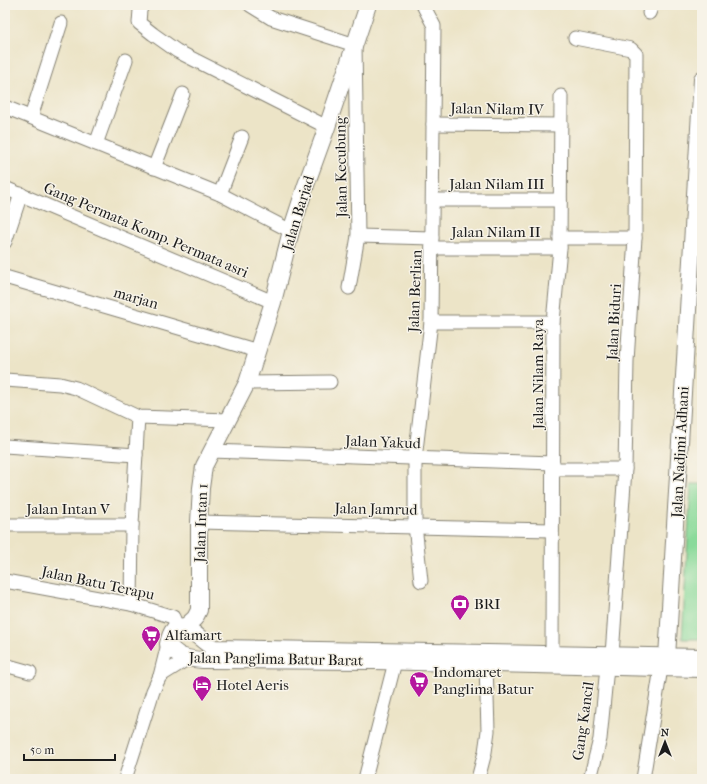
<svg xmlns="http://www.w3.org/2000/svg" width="707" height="784" viewBox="0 0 707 784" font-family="'IM FELL French Canon',serif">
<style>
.green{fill:#8ada9a;stroke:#537b5b}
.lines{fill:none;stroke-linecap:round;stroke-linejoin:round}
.minor-casing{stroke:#848072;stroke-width:15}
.major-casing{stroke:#848072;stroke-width:18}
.minor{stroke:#fff;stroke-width:13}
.major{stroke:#fff;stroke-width:16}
.labels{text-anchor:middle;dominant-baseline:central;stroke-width:3;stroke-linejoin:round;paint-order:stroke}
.street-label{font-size:15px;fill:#1c1c1c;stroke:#f7f3e8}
.poi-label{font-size:15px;fill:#1c1c1c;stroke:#f7f3e8;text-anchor:start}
</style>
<rect width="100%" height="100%" fill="#f7f3e8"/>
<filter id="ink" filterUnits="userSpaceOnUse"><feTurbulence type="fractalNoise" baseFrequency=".025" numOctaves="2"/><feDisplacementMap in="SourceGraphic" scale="8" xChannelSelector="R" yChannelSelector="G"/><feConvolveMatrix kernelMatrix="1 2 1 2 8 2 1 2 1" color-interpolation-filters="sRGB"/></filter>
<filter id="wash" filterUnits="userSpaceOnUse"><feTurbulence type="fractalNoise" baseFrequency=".012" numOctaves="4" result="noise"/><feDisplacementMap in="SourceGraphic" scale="16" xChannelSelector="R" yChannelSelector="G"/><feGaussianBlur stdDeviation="0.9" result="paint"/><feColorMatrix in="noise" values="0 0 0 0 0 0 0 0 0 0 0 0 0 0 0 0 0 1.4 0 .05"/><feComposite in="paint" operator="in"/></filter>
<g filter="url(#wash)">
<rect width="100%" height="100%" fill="#ece4c7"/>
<!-- green -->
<polygon class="green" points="691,484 702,484 702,639 682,639"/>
</g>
<g filter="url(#ink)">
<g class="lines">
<defs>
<g id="minor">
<polyline points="143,5 140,10 139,23 153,34 177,51 327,127"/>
<polyline points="250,5 271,18 355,45 358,236 349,288"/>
<polyline points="649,13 652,5"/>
<polyline points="575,38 631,49 636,54 635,238 627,361 625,469 612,655"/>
<polyline points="5,107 220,194 291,231"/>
<polyline points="31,117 61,23"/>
<polyline points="433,124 561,125"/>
<polyline points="96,144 126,60"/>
<polyline points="154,168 183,94"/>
<polyline points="5,188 273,302"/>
<polyline points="220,194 242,137"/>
<polyline points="433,200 560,200"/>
<polyline points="358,236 432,238"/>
<polyline points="560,238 635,238"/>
<polyline points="5,242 21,194"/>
<polyline points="432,248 560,248"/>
<polyline points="5,277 258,351"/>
<polyline points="431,322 553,322"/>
<polyline points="5,380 60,384 76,388 138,417 228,420"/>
<polyline points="247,383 330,382"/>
<polyline points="5,446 136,455"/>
<polyline points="211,451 553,463"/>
<polyline points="553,469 625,469"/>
<polyline points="199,522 552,530"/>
<polyline points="5,525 132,525"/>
<polyline points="5,581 131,604 173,617 177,627"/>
<polyline points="421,581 415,525 415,459 431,322 434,26 423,5"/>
<polyline points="131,604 132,525 138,417"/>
<polyline points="552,653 553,322 560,248 561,96"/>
<polyline points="5,665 30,672"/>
<polyline points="160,676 187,659"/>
<polyline points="125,779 153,691 160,676 168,644"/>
<polyline points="365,779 395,662"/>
<polyline points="478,779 485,752 488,731 486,664"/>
<polyline points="590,779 600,739 607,667"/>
<polyline points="643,779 661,668"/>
</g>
<g id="major">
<polyline points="185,627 195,618 199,610 199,522 201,488 204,466 247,383 273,302 291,231 306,185 327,127 368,5"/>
<polyline points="667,657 702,79"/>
<path d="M702,657L214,648C199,642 176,605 168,644C177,657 187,659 203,660L375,661L702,669"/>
</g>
</defs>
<!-- minor casing -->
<use href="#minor" class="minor-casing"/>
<!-- major casing -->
<use href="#major" class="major-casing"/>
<!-- minor -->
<use href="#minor" class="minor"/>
<!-- major -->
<use href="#major" class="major"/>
</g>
</g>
<!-- icons -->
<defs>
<symbol id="bank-pin" viewBox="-11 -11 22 30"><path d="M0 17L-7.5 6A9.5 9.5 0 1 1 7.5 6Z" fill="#b5179e" stroke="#f7f3e8"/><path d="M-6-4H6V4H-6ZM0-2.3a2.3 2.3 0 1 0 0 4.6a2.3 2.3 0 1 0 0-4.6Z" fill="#fff"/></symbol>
<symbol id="supermarket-pin" viewBox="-11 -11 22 30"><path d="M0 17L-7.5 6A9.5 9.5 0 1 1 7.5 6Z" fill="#b5179e" stroke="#f7f3e8"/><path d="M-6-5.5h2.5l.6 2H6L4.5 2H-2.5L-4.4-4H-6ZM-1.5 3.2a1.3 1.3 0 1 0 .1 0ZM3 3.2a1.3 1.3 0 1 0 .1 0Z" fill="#fff"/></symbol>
<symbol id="hotel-pin" viewBox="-11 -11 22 30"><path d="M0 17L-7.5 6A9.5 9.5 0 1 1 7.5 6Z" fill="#b5179e" stroke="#f7f3e8"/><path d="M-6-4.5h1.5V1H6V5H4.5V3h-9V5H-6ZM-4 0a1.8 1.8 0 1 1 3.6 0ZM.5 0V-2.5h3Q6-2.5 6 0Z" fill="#fff"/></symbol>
</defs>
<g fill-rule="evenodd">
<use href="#bank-pin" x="449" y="593" width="22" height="30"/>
<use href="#supermarket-pin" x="140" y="624" width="22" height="30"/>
<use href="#supermarket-pin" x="408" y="670" width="22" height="30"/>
<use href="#hotel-pin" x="191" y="674" width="22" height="30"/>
</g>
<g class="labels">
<!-- street labels -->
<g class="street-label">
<text transform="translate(497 109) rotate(1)">Jalan Nilam IV</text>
<text transform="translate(341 167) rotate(-91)">Jalan Kecubung</text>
<text x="497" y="184">Jalan Nilam III</text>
<text transform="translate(298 213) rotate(-73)">Jalan Barjad</text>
<text transform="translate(146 230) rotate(23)">Gang Permata Komp. Permata asri</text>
<text x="496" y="232">Jalan Nilam II</text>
<text transform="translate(415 291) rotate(-88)">Jalan Berlian</text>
<text transform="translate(136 298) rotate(16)">marjan</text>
<text transform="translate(614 322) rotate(-87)">Jalan Biduri</text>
<text transform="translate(538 374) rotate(-90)">Jalan Nilam Raya</text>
<text transform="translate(383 442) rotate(2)">Jalan Yakud</text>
<text transform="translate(680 452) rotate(-87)">Jalan Nadjmi Adhani</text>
<text x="68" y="509">Jalan Intan V</text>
<text transform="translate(376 509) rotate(1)">Jalan Jamrud</text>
<text transform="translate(201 523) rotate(-88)">Jalan Intan 1</text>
<text transform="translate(98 583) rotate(12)">Jalan Batu Terapu</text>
<text transform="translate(276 659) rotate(1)">Jalan Panglima Batur Barat</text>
<text transform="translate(583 721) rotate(-82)">Gang Kancil</text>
</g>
<!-- poi labels -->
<g class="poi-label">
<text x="474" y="604">BRI</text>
<text x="165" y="635">Alfamart</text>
<text x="433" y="672">Indomaret<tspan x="433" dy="17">Panglima Batur</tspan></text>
<text x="216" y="685">Hotel Aeris</text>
</g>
</g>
<!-- margin -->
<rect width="707" height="784" fill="none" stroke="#f7f3e8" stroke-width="20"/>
<!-- north arrow -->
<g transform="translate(665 742)" stroke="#f7f3e8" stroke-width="3" paint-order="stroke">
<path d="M0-3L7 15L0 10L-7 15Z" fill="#1c1c1c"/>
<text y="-6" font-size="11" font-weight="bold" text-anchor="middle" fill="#1c1c1c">N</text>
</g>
<!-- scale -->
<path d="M24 754v6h91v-6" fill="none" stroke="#1c1c1c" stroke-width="2"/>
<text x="30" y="754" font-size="12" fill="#1c1c1c" stroke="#f7f3e8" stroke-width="3" paint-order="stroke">50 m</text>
</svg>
